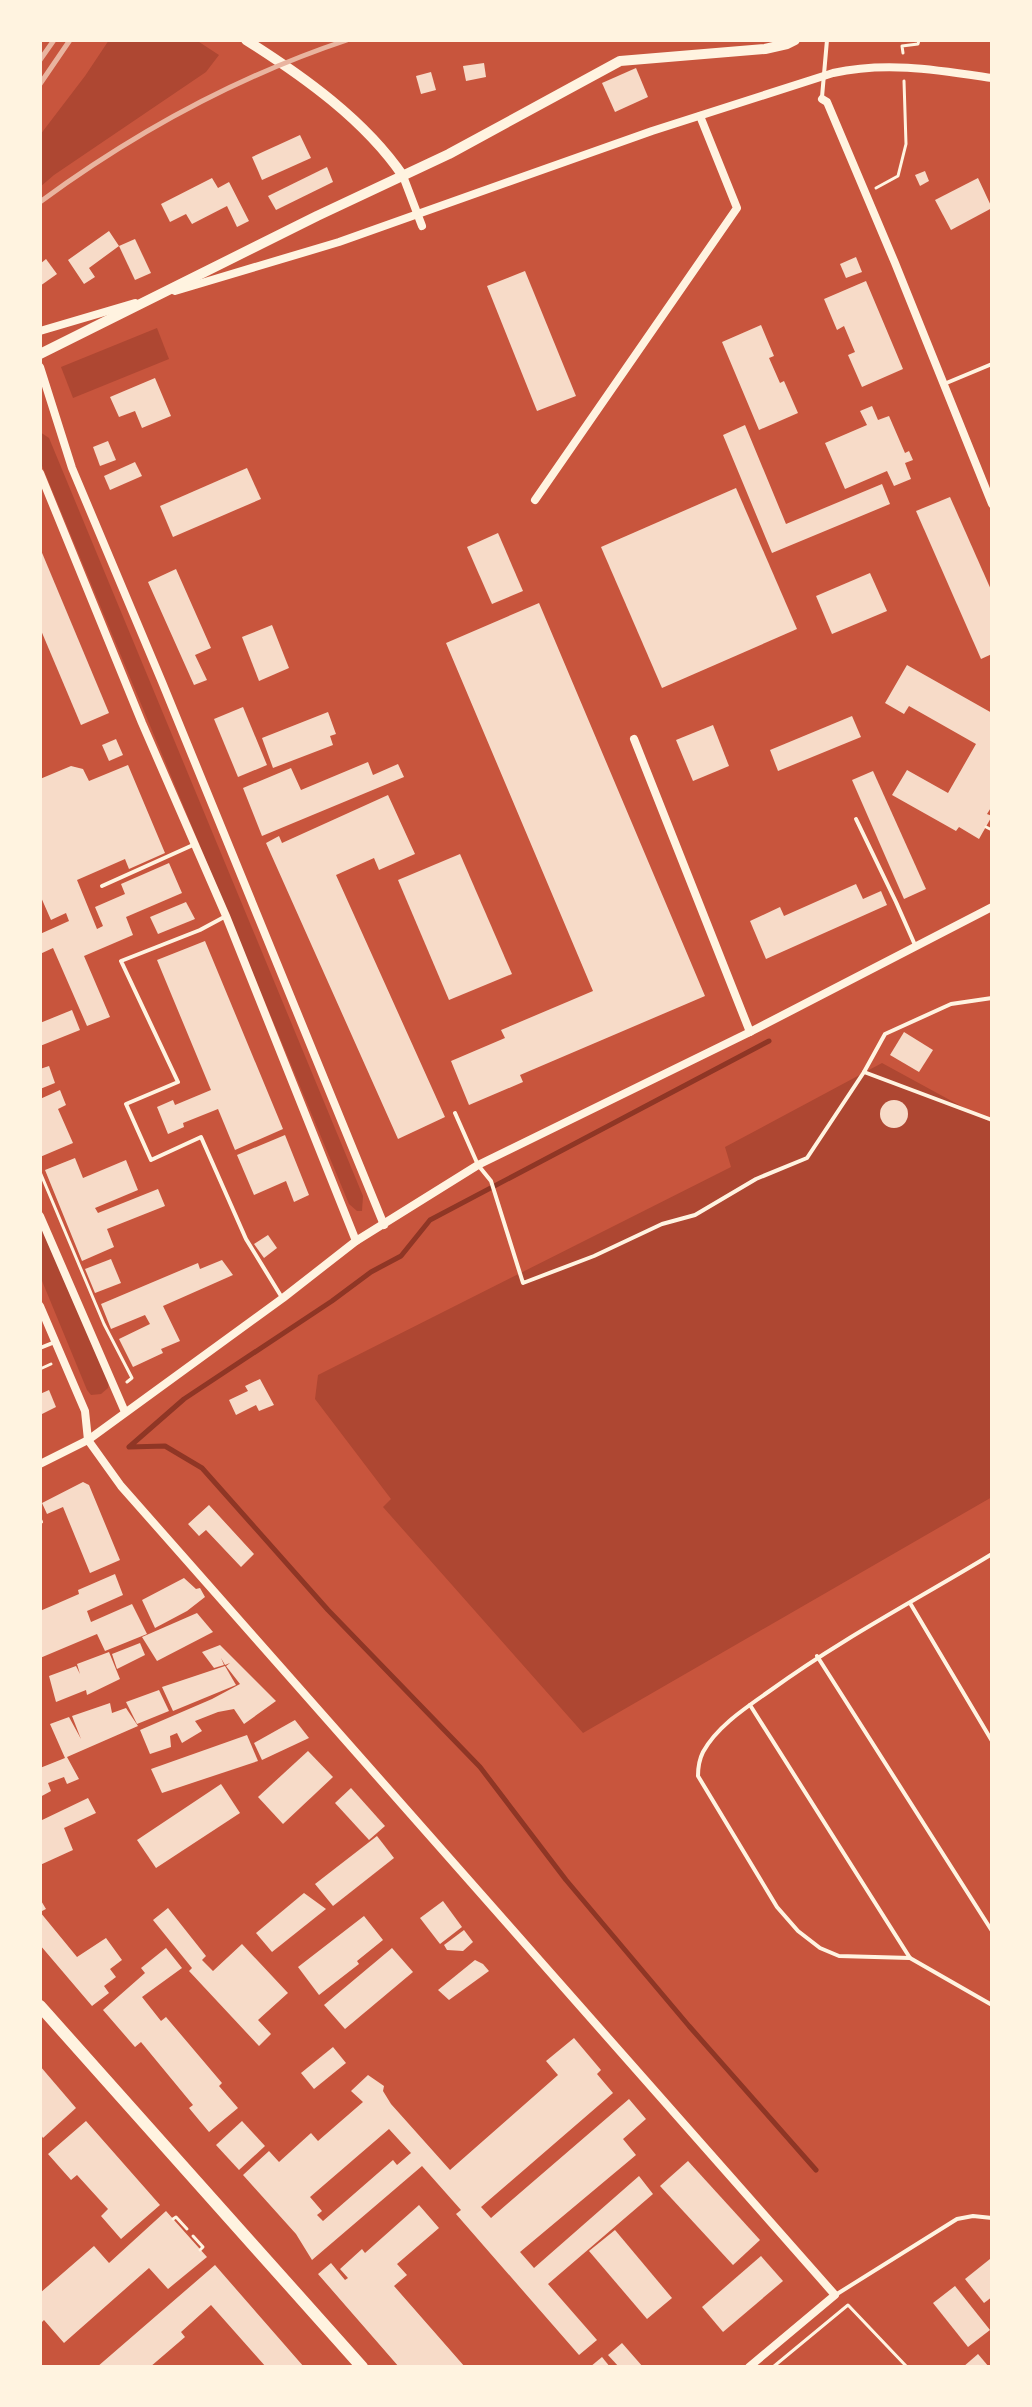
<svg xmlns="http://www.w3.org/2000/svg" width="1032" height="2407" viewBox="0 0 1032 2407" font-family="Barlow,sans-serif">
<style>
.green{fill:#ae4732}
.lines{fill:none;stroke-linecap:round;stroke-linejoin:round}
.stream{stroke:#8f3625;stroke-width:5}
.building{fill:#f7dbc8;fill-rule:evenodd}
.path{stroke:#fff3e0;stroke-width:3}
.service{stroke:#fff3e0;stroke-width:4}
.minor{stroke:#fff3e0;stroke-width:8}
.tertiary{stroke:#fff3e0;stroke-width:10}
.primary{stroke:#fff3e0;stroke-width:12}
.rail{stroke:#e9b49f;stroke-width:5}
</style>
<rect width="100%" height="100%" fill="#c8553d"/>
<!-- green -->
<g class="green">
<polygon points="109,40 196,40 219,55 206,72 54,175 40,187 40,135 85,76"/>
<polygon points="157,328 169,359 73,398 61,367"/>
<polygon points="40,432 49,438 363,1196 362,1211 357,1211 349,1204 40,461"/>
<polygon points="882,1063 992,1123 992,1497 583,1733 383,1507 391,1499 315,1399 318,1375 731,1167 725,1147"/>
<polygon points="40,1222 109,1382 108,1388 101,1394 91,1395 87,1390 40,1276"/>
</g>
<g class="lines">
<!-- stream -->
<polyline class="stream" points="769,1041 430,1220 401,1256 371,1272 332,1301 184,1399 129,1447 165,1446 202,1468 328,1610 480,1767 566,1880 689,2026 816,2170"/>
</g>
<!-- building -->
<g class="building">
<polygon points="484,63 486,77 466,81 463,66"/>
<polygon points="636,68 648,97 615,112 602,83"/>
<polygon points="431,72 436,90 421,94 416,76"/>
<polygon points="300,135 311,158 262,180 252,157"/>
<polygon points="327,167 333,182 276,210 268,196"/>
<polygon points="925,171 929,181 920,186 915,175"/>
<polygon points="212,178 218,188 229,182 249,221 237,227 227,206 192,224 186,214 170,222 161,204"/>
<polygon points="978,178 992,208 951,230 935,200"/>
<polygon points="109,231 119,246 89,268 95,277 84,284 68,260"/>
<polygon points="135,239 151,273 135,280 119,246"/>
<polygon points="856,257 862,272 846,278 840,264"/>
<polygon points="46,259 57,274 40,286 40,264"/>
<polygon points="525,271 576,396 537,411 487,286"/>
<polygon points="866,281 903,369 862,387 848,355 855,352 844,326 837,330 824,299"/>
<polygon points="761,325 774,356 769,358 780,383 784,381 798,413 759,430 722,342"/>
<polygon points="155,378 171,416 142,428 135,411 119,417 110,397"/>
<polygon points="872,406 878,420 889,416 905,453 909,451 913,460 905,463 911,479 894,486 887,471 845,489 825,443 867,425 860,411"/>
<polygon points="745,425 786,524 882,484 890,504 772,553 723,435"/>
<polygon points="108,441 116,460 100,466 93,447"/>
<polygon points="135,462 142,476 110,490 104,476"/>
<polygon points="247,468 261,499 173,537 160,506"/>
<polygon points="736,488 797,629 662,688 601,547"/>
<polygon points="950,497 992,592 992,654 981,659 916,511"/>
<polygon points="498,533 523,591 492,604 467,547"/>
<polygon points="40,548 109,713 81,725 40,628"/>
<polygon points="176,569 211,648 195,655 207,680 194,685 148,582"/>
<polygon points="870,573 887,611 832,634 816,596"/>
<polygon points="539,603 705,996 520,1075 523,1082 469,1105 451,1061 505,1038 501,1030 593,991 446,643"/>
<polygon points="272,625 289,668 259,681 242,637"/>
<polygon points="907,665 992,713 992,806 987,814 992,816 979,839 959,827 956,831 892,795 907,770 948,793 976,744 909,706 904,714 885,703"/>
<polygon points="243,707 267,765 238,777 214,719"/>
<polygon points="328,712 336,734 330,736 333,745 273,768 262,738"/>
<polygon points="852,716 861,737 778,771 770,750"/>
<polygon points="713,725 729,766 693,781 676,740"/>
<polygon points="116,739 123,755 109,761 102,745"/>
<polygon points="368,762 373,775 398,764 404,777 262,836 243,788 291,768 301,790"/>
<polygon points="128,765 165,853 129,869 125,859 77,880 97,929 103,926 95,907 125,894 121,884 169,863 182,893 126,917 133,935 84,956 110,1017 87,1026 53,948 40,954 40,934 69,921 66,913 51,920 40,895 40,779 71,766 83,769 89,781"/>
<polygon points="873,771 926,889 904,899 852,780"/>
<polygon points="388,795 415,854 379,870 374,858 336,875 445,1117 398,1139 266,843 279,836 282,843"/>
<polygon points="460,854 512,974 449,1000 398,880"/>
<polygon points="856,884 863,899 881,891 887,905 766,959 750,921 780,907 784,916"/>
<polygon points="186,902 195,919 158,934 150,917"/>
<polygon points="205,941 283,1129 235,1150 218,1109 183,1123 184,1127 168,1134 157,1107 173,1100 175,1105 211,1090 157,960"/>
<polygon points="72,1010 80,1030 40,1046 40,1023"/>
<polygon points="904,1032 933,1050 919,1072 890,1055"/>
<polygon points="49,1066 55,1083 40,1089 40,1069"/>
<polygon points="60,1090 66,1105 58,1109 73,1143 40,1157 40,1099"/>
<circle cx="894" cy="1114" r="14"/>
<polygon points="285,1135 309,1195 294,1202 286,1181 254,1195 237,1155"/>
<polygon points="75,1158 83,1178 126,1160 138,1190 95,1208 98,1213 158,1189 165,1206 107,1229 114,1247 82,1261 45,1170"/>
<polygon points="268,1235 277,1248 264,1258 254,1244"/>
<polygon points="111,1259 121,1283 95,1293 85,1269"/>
<polygon points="222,1260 233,1275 163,1306 180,1341 161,1349 163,1353 133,1367 119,1339 150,1324 145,1315 111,1329 101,1304 198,1263 200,1269"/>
<polygon points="260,1379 274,1405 259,1411 256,1405 236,1415 229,1400 248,1391 245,1386"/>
<polygon points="49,1390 56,1407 40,1415 40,1394"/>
<polygon points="83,1482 89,1485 120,1560 90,1573 63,1507 47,1514 42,1503"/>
<polygon points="209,1505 254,1554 241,1567 206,1530 199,1536 188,1524"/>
<polygon points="115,1574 123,1595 87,1611 91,1622 132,1604 147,1634 105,1651 97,1634 40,1658 40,1611 79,1594 78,1590"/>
<polygon points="184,1578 196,1589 200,1588 205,1597 187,1611 155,1628 142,1600"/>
<polygon points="197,1613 213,1632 157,1661 142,1637"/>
<polygon points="140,1643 145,1655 117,1669 112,1654"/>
<polygon points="220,1645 276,1701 244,1724 234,1709 218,1712 195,1721 202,1731 182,1743 177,1733 170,1736 171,1747 150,1754 140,1730 212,1699 240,1684 226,1666 230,1663 225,1665 221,1658 224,1665 214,1668 202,1652"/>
<polygon points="109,1652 120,1679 87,1695 86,1690 56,1702 49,1676 76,1666 80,1674 77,1664"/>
<polygon points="225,1666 236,1685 173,1711 162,1687"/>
<polygon points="159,1690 169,1711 137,1724 126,1702"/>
<polygon points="110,1703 112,1713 126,1708 138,1726 67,1757 79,1779 67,1784 64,1777 48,1783 51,1791 40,1797 40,1768 65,1758 50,1724 69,1717 81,1739 72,1716"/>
<polygon points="295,1720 309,1738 262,1760 254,1743"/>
<polygon points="247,1735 258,1761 162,1793 151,1769"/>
<polygon points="308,1751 333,1777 283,1824 258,1797"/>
<polygon points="221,1784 240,1813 156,1868 137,1840"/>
<polygon points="351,1788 385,1826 369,1840 335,1803"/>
<polygon points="88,1798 96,1813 64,1828 73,1850 40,1865 40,1821"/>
<polygon points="377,1836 394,1858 333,1906 315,1884"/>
<polygon points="304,1893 326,1909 272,1952 256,1933"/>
<polygon points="40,1899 46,1909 40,1912 77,1957 106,1938 122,1960 110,1969 116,1977 104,1986 109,1993 92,2006 40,1945"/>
<polygon points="443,1901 462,1927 440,1944 420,1918"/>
<polygon points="168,1908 206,1956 202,1960 213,1971 242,1944 288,1993 258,2020 271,2034 259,2046 189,1971 192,1968 153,1920"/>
<polygon points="364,1916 383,1940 357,1961 359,1964 319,1995 298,1967"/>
<polygon points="464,1930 473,1942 463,1951 447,1950 444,1945"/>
<polygon points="166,1948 182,1968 142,1997 161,2021 166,2017 222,2083 219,2086 238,2108 209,2132 189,2108 193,2105 141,2042 135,2047 103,2010 145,1973 141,1968"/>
<polygon points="392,1948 413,1972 345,2029 324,2005"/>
<polygon points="475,1960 483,1964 489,1971 449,2000 438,1990"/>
<path d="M574,2038L601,2070L597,2074L613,2093L481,2207L491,2218L629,2099L646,2119L623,2139L636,2155L520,2252L534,2268L639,2176L653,2194L548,2284L597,2340L579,2355L456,2214L461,2210L422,2166L312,2260L296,2234L243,2175L269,2151L279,2162L311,2133L318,2141L363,2102L351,2091L368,2075L384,2086L383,2091L391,2104L450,2170L558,2075L546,2061ZM389,2129L411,2153L397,2165L393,2160L323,2221L317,2215L322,2211L310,2197Z"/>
<polygon points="333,2047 346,2063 314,2089 301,2073"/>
<polygon points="40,2066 76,2108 43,2138 40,2133"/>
<polygon points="86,2121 160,2205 121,2239 101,2216 108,2209 77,2175 71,2180 48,2154"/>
<polygon points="242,2121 265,2146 239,2170 216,2145"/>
<polygon points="688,2161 760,2240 733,2265 660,2186"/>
<polygon points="419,2205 439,2228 397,2264 407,2275 394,2286 465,2367 399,2367 318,2274 331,2263 345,2280 348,2278 340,2269 362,2249 365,2253"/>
<polygon points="166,2211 207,2257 168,2289 149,2268 64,2343 44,2320 40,2324 40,2293 94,2246 109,2263"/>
<polygon points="615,2230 672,2298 647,2319 589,2251"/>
<polygon points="761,2256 783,2281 723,2332 702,2307"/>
<polygon points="990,2259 992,2261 992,2297 984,2303 965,2279"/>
<polygon points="215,2265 304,2367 266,2367 211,2305 181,2332 185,2337 150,2367 97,2367"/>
<polygon points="955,2286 990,2330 968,2347 933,2303"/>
<polygon points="622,2343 643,2367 619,2367 608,2355"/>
<polygon points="978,2354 989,2367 963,2367"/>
<polygon points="602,2357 610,2367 590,2367"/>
</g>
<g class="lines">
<!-- path -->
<g class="path">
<polyline points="903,53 902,46 918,44 919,40"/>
<polyline points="876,188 898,176 906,144 904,81"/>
<polyline points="986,827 992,830"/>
<polyline points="40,1172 104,1324 132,1378 127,1382"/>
<polyline points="40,1369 51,1364"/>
<polyline points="173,2219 176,2217 187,2229"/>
<polyline points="193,2236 203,2247 200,2250"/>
<polyline points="773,2367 848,2305 907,2367"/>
</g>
<!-- service -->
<g class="service">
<polyline points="822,97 827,40"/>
<polyline points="944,384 992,364"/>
<polyline points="856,819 896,902 915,945"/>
<polyline points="102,886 193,845"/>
<polyline points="226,916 200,930 121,961 178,1082 126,1104 151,1160 201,1137 246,1239 281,1296"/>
<polyline points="864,1072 885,1034 951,1004 992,998"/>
<polyline points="455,1113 478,1165 491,1181 523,1283 594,1256 662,1224 695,1215 756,1179 807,1158 864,1072 992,1120"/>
<polyline points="40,1348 55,1342"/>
<polyline points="40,1520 41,1522"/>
<polyline points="910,1603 992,1741"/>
<polyline points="817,1656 992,1931"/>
<polyline points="750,1705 910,1958 992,2005"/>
<path d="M910,1958L839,1956L820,1948L798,1931L777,1907L698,1776C698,1767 699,1760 703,1752C717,1726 747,1707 771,1690C841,1639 918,1599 992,1554"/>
<polyline points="837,2294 957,2219 973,2216 992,2218"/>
</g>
<!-- minor -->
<g class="minor">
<polyline points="822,99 827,102 895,263 992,504"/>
<polyline points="403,176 422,226"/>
<path d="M175,291L339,242L652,131L833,73C887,61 938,70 992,78"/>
<polyline points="40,331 135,303"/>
<polyline points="40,367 72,468 162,682 384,1225"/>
<polyline points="40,473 142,723 226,916 356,1241"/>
<polyline points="535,500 737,208 700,116"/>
<polyline points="634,739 750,1032"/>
<polyline points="40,1216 125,1412"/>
<polyline points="40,1306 85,1411 88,1440 121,1486 835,2295 749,2367"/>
<polyline points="40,1464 88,1440 283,1298 356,1241 478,1165 750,1032 992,907"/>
</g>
<!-- tertiary -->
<g class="tertiary">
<path d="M246,40C303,76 365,120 403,176"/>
<polyline points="40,354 317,216 449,154 620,61 765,49 787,44 795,40"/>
</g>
<!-- primary -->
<polyline class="primary" points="40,2006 362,2367"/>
<!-- rail -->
<g class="rail">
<polyline points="40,60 54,40"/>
<polyline points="40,84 70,40"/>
<path d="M40,202C134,133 236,77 347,40"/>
</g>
</g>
<!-- border -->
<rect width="1032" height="2407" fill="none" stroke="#fff3e0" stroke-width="84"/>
</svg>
